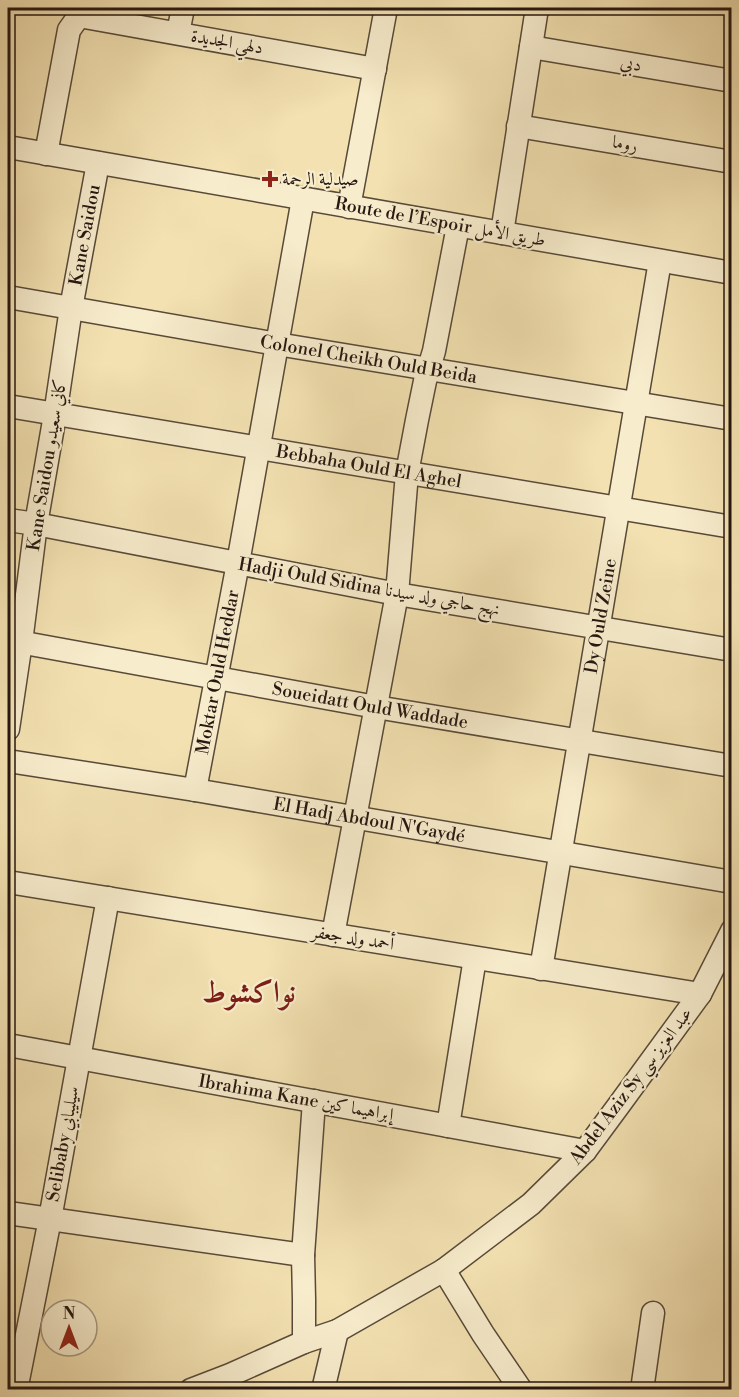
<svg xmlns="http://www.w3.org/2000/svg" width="739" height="1397" viewBox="0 0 739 1397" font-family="'Libre Bodoni',Amiri,serif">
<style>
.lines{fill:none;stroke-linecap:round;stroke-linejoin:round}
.minor-casing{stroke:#584a39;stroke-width:25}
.minor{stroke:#f7eccc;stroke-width:22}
.poi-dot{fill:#8f2418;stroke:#f7eccc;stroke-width:2}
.labels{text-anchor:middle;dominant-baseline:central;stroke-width:4.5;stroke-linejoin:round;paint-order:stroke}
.street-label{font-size:18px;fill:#251711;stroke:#f7eccc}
.poi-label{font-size:18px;fill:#251711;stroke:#f7eccc;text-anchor:start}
.town-label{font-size:30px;font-weight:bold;fill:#7a1f14;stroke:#f7eccc}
</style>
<rect width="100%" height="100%" fill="#f3e1b1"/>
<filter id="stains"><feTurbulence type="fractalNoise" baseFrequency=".00333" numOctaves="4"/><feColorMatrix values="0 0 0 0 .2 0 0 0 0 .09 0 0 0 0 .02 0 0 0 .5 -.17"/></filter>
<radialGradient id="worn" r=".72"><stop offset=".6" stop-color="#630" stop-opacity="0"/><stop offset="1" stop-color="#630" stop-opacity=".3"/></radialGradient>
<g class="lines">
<defs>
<g id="minor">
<polyline points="79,16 375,69"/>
<polyline points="178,33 183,8"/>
<polyline points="531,47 732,81"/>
<polyline points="518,126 732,162"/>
<polyline points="8,147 732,273"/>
<polyline points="46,154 69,30 79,16 82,8"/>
<polyline points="349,207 386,8"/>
<polyline points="502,233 537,8"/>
<path id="s1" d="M8,297L277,344L732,419"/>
<path id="s2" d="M8,406L732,527"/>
<polyline points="8,520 36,524 397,594 732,650"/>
<path id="s3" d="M8,640L376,707L732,766"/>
<path id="s4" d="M8,729L21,642L36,524L55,415L71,308L98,163"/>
<path id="s5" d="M8,761L195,790L732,882"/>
<path id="s6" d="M195,790L238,563L303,199"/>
<polyline points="8,882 700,994"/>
<polyline points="333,935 397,594 407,473 417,420 425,381 434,351 458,226"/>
<path id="s7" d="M541,969L660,261"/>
<polyline points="8,1045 585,1151"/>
<polyline points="448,1126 475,958"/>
<polyline points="8,1213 303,1255"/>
<polyline points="444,1270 483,1334 521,1390"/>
<polyline points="304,1342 304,1299 303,1255 314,1101"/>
<polyline points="16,1390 50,1219 108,898"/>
<polyline points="191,1390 230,1375 304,1342 337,1331 444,1270 531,1204 585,1151 619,1105 700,994 732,931"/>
<polyline points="323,1390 337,1331"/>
<polyline points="642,1390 653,1313"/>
</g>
</defs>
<!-- minor casing -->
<use href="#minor" class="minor-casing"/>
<!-- minor -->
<use href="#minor" class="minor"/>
</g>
<!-- markers -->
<path class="poi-dot" d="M267 170h6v6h6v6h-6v6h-6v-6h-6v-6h6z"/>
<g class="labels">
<!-- street labels -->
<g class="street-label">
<text transform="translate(227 42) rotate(10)">دلهي الجديدة</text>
<text transform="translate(631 64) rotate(10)">دبي</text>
<text transform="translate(625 144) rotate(10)">روما</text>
<text transform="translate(440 222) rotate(10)">Route de l’Espoir طريق الأمل</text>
<text stroke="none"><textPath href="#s4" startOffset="500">Kane Saidou</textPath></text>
<text stroke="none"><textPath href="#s1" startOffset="366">Colonel Cheikh Ould Beida</textPath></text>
<text transform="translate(47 465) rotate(-81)">Kane Saidou كاني سعيدو</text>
<text stroke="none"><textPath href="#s2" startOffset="366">Bebbaha Ould El Aghel</textPath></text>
<text transform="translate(369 587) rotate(10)">Hadji Ould Sidina نهج حاجي ولد سيدنا</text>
<text stroke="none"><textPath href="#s7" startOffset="358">Dy Ould Zeine</textPath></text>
<text stroke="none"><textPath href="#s6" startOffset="120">Moktar Ould Heddar</textPath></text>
<text stroke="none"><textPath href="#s3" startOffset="368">Soueidatt Ould Waddade</textPath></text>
<text stroke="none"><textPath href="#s5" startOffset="366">El Hadj Abdoul N'Gaydé</textPath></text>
<text transform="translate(353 938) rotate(9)">أحمد ولد جعفر</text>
<text transform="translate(631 1086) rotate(-53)">Abdel Aziz Sy عبد العزيز سي</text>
<text transform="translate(296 1098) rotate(10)">Ibrahima Kane إبراهيما كين</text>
<text transform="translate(63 1144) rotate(-80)">Selibaby سيليبابي</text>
</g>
<!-- poi labels -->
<g class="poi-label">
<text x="282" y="179">صيدلية الرحمة</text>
</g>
<!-- town labels -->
<g class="town-label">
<text x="249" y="993">نواكشوط</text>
</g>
</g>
<!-- margin -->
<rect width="739" height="1397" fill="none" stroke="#f3e1b1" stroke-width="30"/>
<rect x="9" y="9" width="721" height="1379" fill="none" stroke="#251711" stroke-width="3"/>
<rect x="15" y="15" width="709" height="1367" fill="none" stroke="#251711" stroke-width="1.5"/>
<!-- north arrow -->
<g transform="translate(69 1328)"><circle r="28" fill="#f7eccc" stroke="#a39781" stroke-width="1.5"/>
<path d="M0-4.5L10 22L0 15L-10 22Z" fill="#8f2418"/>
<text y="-9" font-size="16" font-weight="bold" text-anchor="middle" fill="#251711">N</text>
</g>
<rect width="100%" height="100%" filter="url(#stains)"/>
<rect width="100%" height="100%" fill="url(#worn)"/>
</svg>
